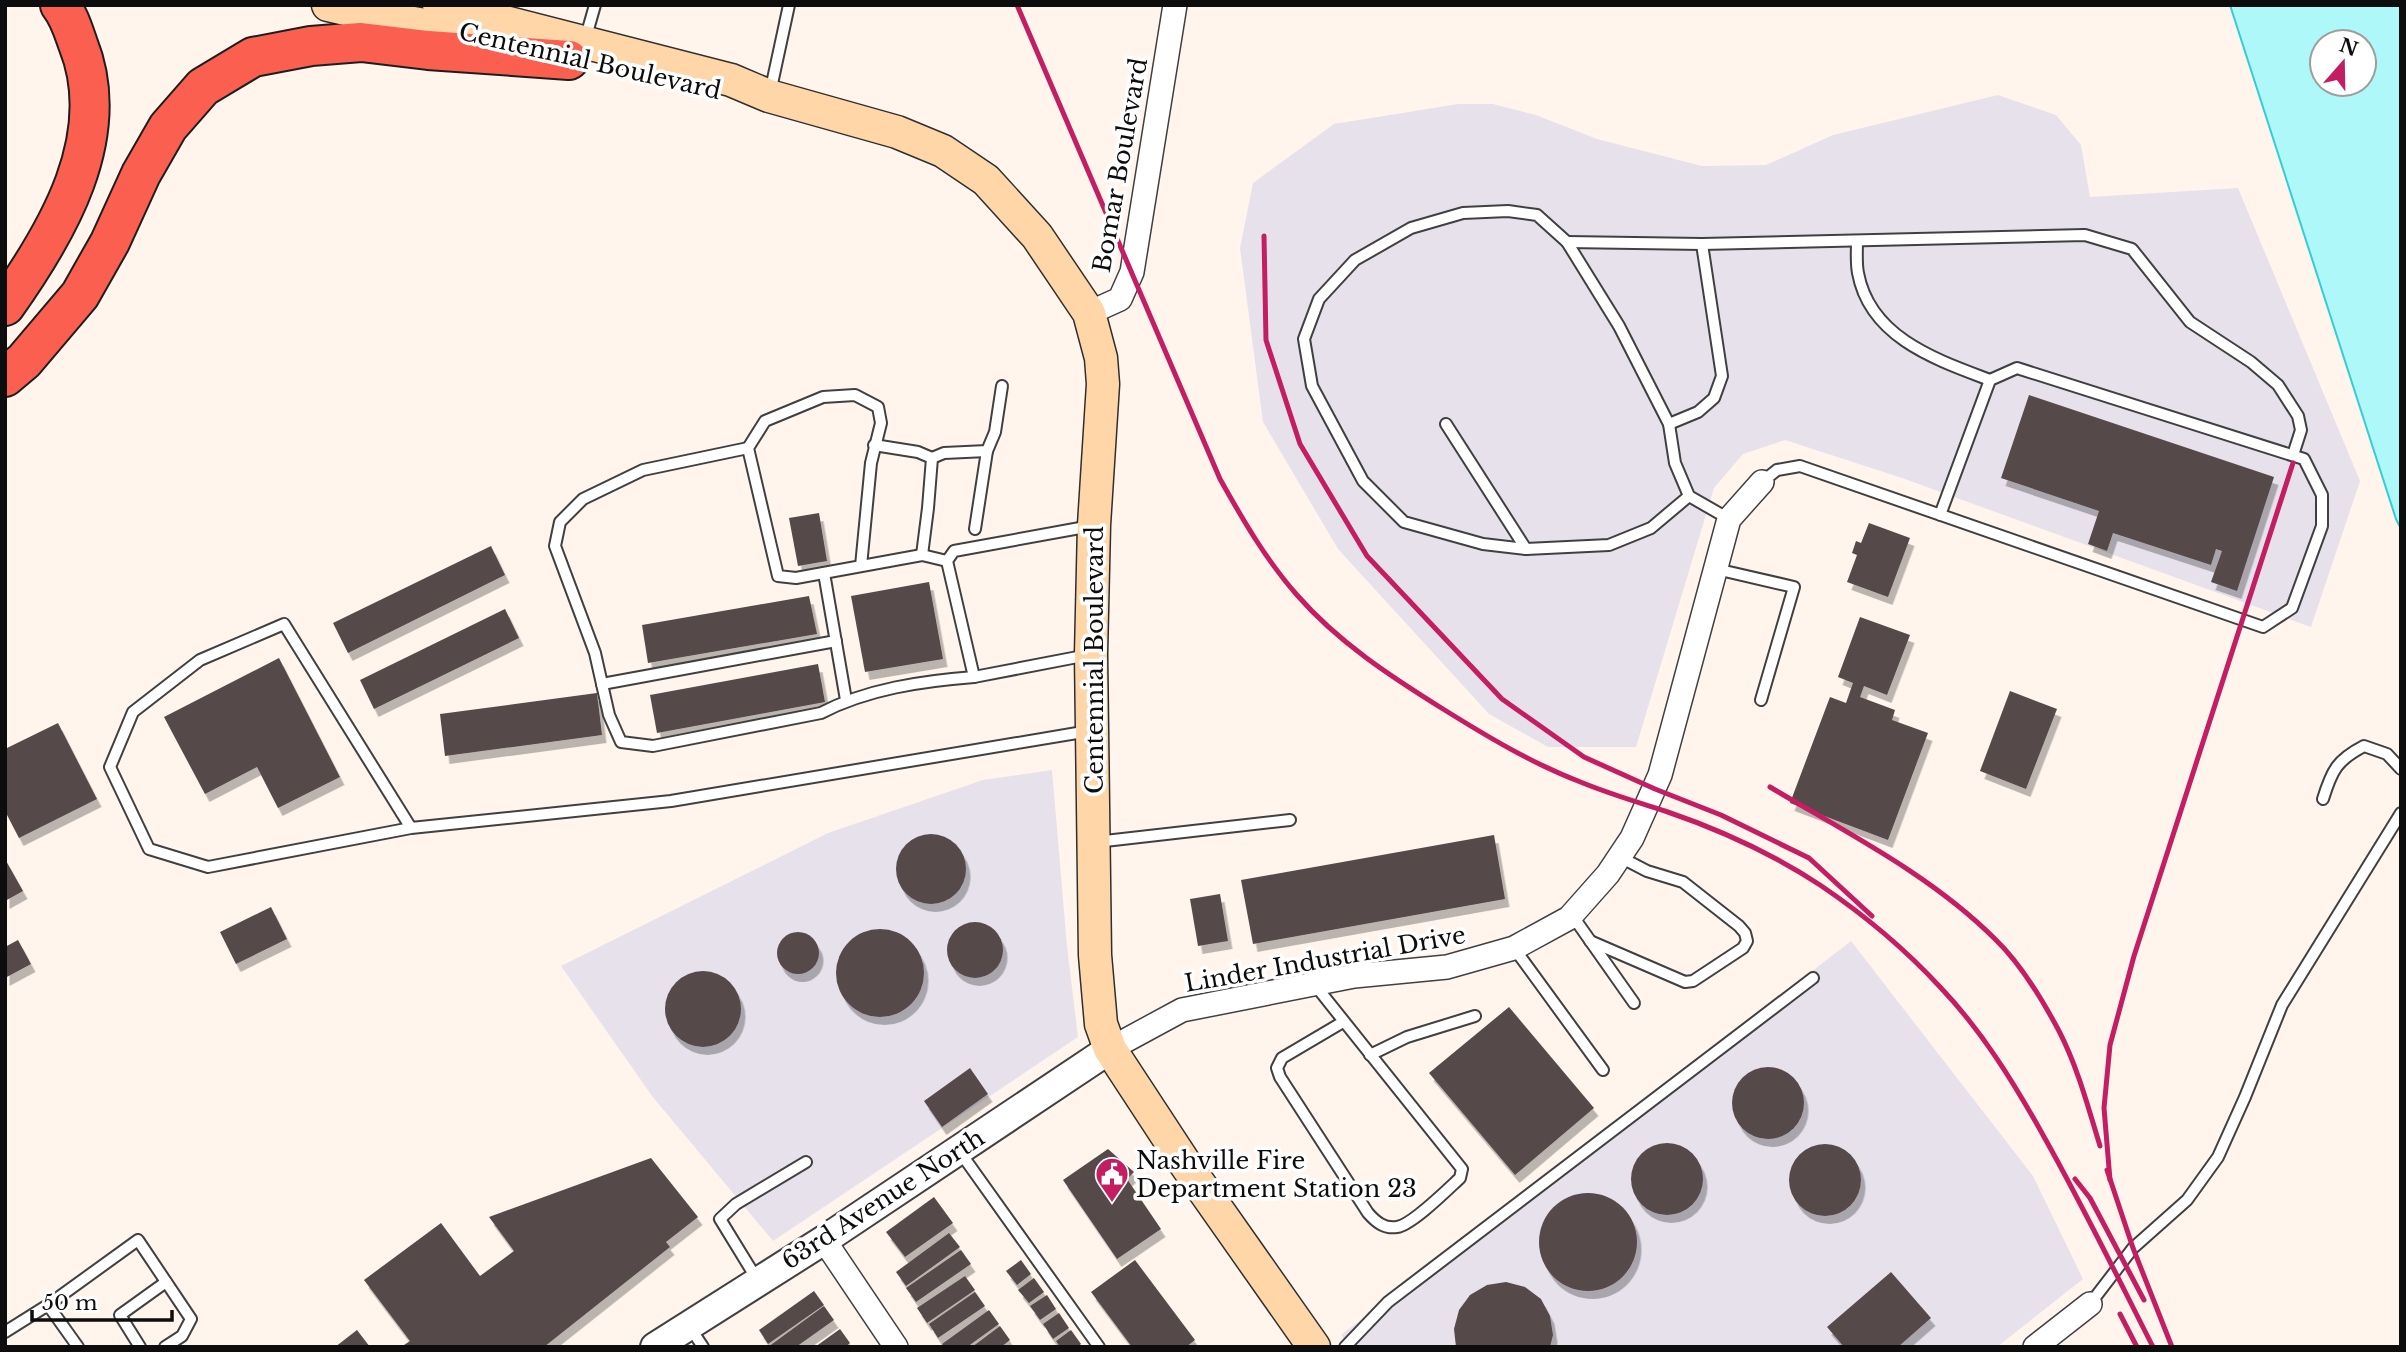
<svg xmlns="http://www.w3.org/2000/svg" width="2406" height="1352" viewBox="0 0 2406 1352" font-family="'Libre Baskerville',serif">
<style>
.industrial{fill:#e7e1ec}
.water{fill:#aff8f9;stroke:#33ced4;stroke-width:2;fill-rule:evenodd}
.building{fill:#564949;filter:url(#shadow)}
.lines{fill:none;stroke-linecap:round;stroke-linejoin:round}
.service-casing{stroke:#404040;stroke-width:14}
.minor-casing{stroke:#404040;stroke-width:26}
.tertiary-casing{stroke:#404040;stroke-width:32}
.secondary-casing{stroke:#2f2f2f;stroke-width:35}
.motorway-casing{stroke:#1e1e1e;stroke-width:42}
.service{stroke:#fff;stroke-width:10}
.minor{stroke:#fff;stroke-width:23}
.tertiary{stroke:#fff;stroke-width:28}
.secondary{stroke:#ffd6a8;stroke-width:32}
.motorway{stroke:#fb5f4f;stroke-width:38}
.rail{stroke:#c41e63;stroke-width:5}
.labels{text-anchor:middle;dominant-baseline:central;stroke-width:7;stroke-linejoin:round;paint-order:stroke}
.street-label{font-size:24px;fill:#0d0d0d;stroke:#fff}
.poi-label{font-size:24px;fill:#0d0d0d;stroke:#fff;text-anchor:start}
</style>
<defs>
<filter id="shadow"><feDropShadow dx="4.5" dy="8" stdDeviation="0" flood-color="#0004"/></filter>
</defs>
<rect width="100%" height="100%" fill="#fff5ed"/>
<!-- industrial -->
<g class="industrial">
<polygon points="1998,95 2056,115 2081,145 2090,197 2238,188 2360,481 2311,627 1902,478 1785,440 1743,454 1714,488 1636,747 1548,747 1489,714 1338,549 1263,422 1240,248 1253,183 1334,124 1458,104 1493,104 1536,115 1597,139 1702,166 1766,165 1833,135"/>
<polygon points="1052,770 1067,946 1078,1037 773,1241 652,1096 561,966 828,833 983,780"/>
<polygon points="1851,941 2033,1176 2083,1279 1997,1347 1349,1347 1341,1335"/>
</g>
<!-- water -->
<path class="water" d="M2230,5H2401V529L2396,519ZM2322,42H2364V84H2322Z"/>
<!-- building -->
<g class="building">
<polygon points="2029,395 2274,477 2237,591 2211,582 2222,551 2216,549 2211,565 2113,533 2107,551 2088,544 2099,511 2001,478"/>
<polygon points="819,513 827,561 798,566 789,518"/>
<polygon points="1869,523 1910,538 1888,597 1847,582 1857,555 1852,553 1856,541 1861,543"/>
<polygon points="491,546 505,575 348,653 333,623"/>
<polygon points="929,582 943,659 865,672 851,596"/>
<polygon points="809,596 817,634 648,663 642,625"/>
<polygon points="505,609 519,638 374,709 360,680"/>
<polygon points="1860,617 1910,635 1887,695 1864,686 1860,697 1895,710 1892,720 1928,733 1888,840 1790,803 1830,697 1846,703 1853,683 1838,677"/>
<polygon points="279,658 340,777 278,808 257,767 205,794 164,717"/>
<polygon points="818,664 825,702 657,733 650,695"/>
<polygon points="2010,691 2057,709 2026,789 1980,771"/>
<polygon points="597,693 602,735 445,756 440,714"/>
<polygon points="58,723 97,799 19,838 5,811 5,749"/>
<circle cx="931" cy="869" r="35"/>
<polygon points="1494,835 1505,899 1253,944 1241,880"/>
<polygon points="5,859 23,891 5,901"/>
<polygon points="1220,894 1228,941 1198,946 1190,899"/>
<polygon points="271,907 287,939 236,964 220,932"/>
<circle cx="975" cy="950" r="28"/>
<circle cx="880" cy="973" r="44"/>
<circle cx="798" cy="953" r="21"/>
<polygon points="18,940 31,964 5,978 5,947"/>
<circle cx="703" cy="1009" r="38"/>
<polygon points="1509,1007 1594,1108 1515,1175 1429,1073"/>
<circle cx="1768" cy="1103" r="36"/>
<polygon points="970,1068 988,1094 942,1127 924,1101"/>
<circle cx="1667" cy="1179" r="36"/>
<circle cx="1825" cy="1180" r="36"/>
<polygon points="1108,1149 1134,1172 1127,1179 1161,1229 1117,1259 1063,1180"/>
<polygon points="651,1158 698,1217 666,1242 670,1247 544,1347 401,1347 410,1341 364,1280 441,1223 480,1276 514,1251 489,1217"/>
<circle cx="1588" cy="1242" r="49"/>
<polygon points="934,1197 953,1223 905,1257 886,1232"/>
<polygon points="949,1233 960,1247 906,1286 896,1272"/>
<polygon points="961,1250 971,1264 916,1302 906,1288"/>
<polygon points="1021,1260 1031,1274 1017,1285 1006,1271"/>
<polygon points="1135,1260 1195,1340 1186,1347 1132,1347 1091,1292"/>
<polygon points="1891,1272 1931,1318 1898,1347 1844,1347 1827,1327"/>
<polygon points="965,1276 975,1290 927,1323 917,1308"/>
<polygon points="1034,1278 1044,1292 1029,1303 1018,1290"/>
<polygon points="1506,1282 1525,1287 1541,1299 1550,1316 1553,1335 1550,1347 1456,1347 1454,1329 1459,1310 1470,1295 1487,1285"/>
<polygon points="814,1291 824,1305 768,1344 759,1330"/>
<polygon points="975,1292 985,1306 938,1338 929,1324"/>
<polygon points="1047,1295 1056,1309 1040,1320 1030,1306"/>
<polygon points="824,1306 834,1320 796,1347 768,1347"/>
<polygon points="989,1310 999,1324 967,1347 944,1347 942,1344"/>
<polygon points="1059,1313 1069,1328 1053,1339 1043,1324"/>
<polygon points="1000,1326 1010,1340 1001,1347 972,1347"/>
<polygon points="840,1329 850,1343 845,1347 815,1347"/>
<polygon points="357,1330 370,1347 335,1347"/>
<polygon points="1071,1330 1081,1344 1077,1347 1060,1347 1056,1341"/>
</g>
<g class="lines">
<defs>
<g id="service">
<polyline points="585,40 595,5"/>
<polyline points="770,93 789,5"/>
<path d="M1857,241C1857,251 1856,263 1858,273C1870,338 1937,360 1990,380"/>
<polyline points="1567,242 1702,244 2085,235 2132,249 2190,322 2251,362 2278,385 2298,416 2301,430 2293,455"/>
<polyline points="1446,424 1526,549"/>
<polyline points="1669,424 1698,412 1714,398 1722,376 1702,244"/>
<polyline points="874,445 918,452 932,458 928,508 922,555"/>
<path d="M748,448L643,470L583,499L560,522L555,546L595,653L609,715L621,742L653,746L821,713C867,689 922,681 974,677"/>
<polyline points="932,458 944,453 987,451 995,432 1002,386"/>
<polyline points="1762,482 1777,470 1800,466 2263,627 2292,608 2322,526 2322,495 2304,459 2017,368 1990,380 1940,515"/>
<polyline points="1689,496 1651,528 1609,545 1526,549 1483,544 1404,522 1363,481 1312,386 1304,339 1319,299 1355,260 1411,228 1463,213 1508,211 1537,215 1567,242 1619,326 1669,424 1675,463 1689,496 1729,519"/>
<polyline points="975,529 987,451"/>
<polyline points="861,566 871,463 881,423 878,407 855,395 823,397 765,421 748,448 778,576 796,578 922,555 947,561"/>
<polyline points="1716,569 1794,587 1761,700"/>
<polyline points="824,573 846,700"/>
<polyline points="1088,655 974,677 947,561 954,551 1091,526"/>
<polyline points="602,684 836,641"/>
<path d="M2323,799C2332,770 2337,760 2364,746L2387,754L2401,769"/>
<polyline points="411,828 284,624 200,660 133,712 110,767 149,849 208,867 411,828 671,801 1089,731"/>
<polyline points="1096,842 1290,820"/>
<polyline points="1572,915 1634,1003"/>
<polyline points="1590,941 1685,982 1693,981 1743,948 1747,941 1745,933 1739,926 1683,882 1647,871 1620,857"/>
<polyline points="1514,948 1603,1070"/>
<path d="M1315,985L1462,1169L1460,1178C1448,1189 1412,1225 1397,1227C1384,1229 1376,1222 1368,1213L1280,1077L1277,1068L1282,1058L1343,1022"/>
<polyline points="1370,1055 1407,1037 1475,1016"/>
<polyline points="960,1152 1099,1347"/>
<polyline points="758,1281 720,1219 736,1204 806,1162"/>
<polyline points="2090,1304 2133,1248 2187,1200 2218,1157 2245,1097 2282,1005 2401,813"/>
<polyline points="48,1305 138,1240 191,1319 182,1336 165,1347"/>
<polyline points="689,1326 703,1347"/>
<polyline points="5,1332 48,1305 78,1347"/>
<polyline points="140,1347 120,1315 166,1282"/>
<polyline points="1345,1347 1388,1302 1813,978"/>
</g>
<g id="minor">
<polyline points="1089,313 1120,299 1132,272 1175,5"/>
<polyline points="1110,1049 1182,1010 1354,976 1447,967 1514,948 1569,918 1608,874 1632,838 1660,775 1729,519 1762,482"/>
<polyline points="824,1240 896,1347"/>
<polyline points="2035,1347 2090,1304"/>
</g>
<polyline id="tertiary" points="655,1347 824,1240 1110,1049"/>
<g id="secondary">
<polyline points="328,5 379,17 471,33"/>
<polyline points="439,5 731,80 769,96 897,132 943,151 986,180 1037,236 1089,313 1101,358 1103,384 1094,525 1091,654 1095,955 1101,1024 1110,1049 1186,1165 1314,1347"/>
</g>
<g id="motorway">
<path d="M5,306C57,233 115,136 78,44C73,30 69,16 60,5"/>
<polyline points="5,377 24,361 80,295 110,242 141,174 168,127 203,87 253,57 311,46 361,42 428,50 569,60"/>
</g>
</defs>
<!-- service casing -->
<use href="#service" class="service-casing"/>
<!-- minor casing -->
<use href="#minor" class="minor-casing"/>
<!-- tertiary casing -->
<use href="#tertiary" class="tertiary-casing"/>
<!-- secondary casing -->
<use href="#secondary" class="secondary-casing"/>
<!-- motorway casing -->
<use href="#motorway" class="motorway-casing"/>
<!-- service -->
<use href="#service" class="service"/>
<!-- minor -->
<use href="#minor" class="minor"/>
<!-- tertiary -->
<use href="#tertiary" class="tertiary"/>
<!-- secondary -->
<use href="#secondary" class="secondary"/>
<!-- motorway -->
<use href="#motorway" class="motorway"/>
<!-- rail -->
<g class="rail">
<path d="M1017,5L1220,479C1243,520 1266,560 1297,595C1338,642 1390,676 1443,709C1488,737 1533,764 1583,783C1610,794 1637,802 1665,811C1718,829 1773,854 1820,885C1863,914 1906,950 1941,988C1982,1031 2014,1083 2043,1135C2082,1204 2117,1276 2153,1347"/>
<polyline points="1264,236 1266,340 1300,444 1367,556 1502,699 1584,757 1655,789 1721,815 1809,858 1872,916"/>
<path d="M1770,787C1847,833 1931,875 1995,939C2021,964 2042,999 2059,1031C2078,1068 2088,1107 2100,1146"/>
<polyline points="2107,1170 2133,1248 2172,1347"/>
<polyline points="2075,1179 2090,1198 2144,1300"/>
<polyline points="2110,1180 2104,1108 2110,1045 2134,956 2293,463"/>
<polyline points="2120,1314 2137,1347"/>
</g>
</g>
<!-- icons -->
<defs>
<symbol id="civic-pin" viewBox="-11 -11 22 30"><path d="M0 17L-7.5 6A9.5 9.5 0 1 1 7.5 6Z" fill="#c41e63" stroke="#fff"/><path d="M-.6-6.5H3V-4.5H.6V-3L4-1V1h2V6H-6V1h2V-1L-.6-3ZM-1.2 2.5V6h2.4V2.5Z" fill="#fff"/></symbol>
</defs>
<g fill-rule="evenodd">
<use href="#civic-pin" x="1093" y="1155" width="38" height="52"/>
</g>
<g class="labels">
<!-- street labels -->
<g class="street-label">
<text transform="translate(590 61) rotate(13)">Centennial Boulevard</text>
<text transform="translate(1120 165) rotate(-80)">Bomar Boulevard</text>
<text transform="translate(1094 660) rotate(-90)">Centennial Boulevard</text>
<text transform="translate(1325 959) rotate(-10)">Linder Industrial Drive</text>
<text transform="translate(883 1199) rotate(-33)">63rd Avenue North</text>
</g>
<!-- poi labels -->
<g class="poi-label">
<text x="1136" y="1160">Nashville Fire<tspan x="1136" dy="28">Department Station 23</tspan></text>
</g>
</g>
<!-- border -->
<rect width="2406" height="1352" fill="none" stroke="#0d0d0d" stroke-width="14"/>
<!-- north arrow -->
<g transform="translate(2343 63) rotate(20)"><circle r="33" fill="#ffffff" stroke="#9e9e9e" stroke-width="2"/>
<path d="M0-5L12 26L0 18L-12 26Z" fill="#c41e63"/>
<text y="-10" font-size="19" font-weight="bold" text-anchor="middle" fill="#0d0d0d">N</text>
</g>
<!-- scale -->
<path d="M32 1310v10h140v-10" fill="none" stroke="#0d0d0d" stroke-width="3.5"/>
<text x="42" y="1310" font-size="21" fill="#0d0d0d" stroke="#ffffff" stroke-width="5" paint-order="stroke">50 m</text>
</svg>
